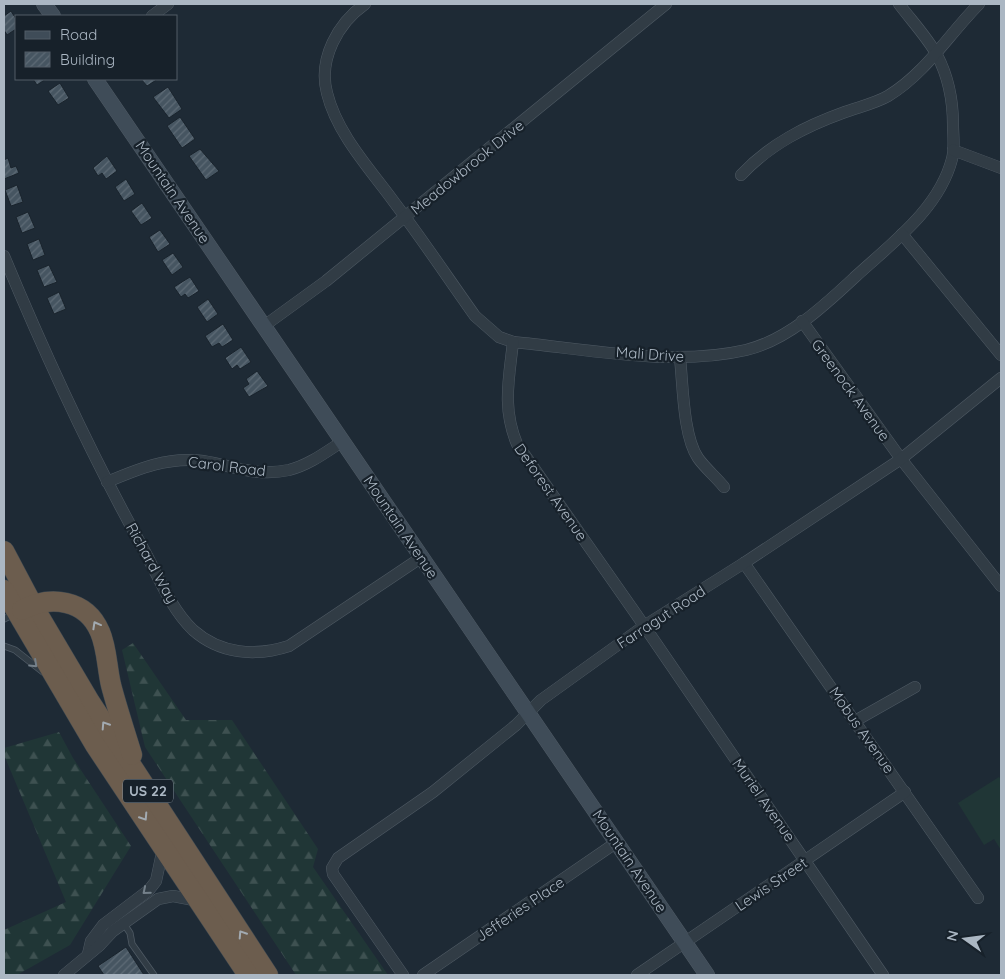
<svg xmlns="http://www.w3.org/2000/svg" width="1005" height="979" viewBox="0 0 1005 979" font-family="Quicksand,sans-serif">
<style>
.forest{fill:url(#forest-firs)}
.pitch{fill:#203636}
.building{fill:url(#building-hatch);stroke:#19232c}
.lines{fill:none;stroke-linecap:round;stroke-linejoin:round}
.lane-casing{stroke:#4f5a64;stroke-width:7}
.street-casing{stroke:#4f5a64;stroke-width:12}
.secondary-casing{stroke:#4f5a64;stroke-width:16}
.highway-casing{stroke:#3c4750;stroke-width:21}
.lane{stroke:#313c45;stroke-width:5.5}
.street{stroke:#313c45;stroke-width:11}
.secondary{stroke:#3f4c58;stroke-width:15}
.highway{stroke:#6c5d4e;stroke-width:20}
.oneway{stroke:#a2aab1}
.oneway2{stroke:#74808a}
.labels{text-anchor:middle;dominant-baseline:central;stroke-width:4.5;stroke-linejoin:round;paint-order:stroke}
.shield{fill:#17212a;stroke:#7f8a95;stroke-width:1}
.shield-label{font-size:14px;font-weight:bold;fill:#abb7c3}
.street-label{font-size:15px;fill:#abb7c3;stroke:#17212a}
</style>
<defs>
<pattern id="forest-firs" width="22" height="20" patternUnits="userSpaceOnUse" patternTransform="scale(1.25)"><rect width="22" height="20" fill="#203636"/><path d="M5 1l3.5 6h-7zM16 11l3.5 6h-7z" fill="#3e5151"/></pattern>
<pattern id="building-hatch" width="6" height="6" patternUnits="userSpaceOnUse" patternTransform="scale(1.25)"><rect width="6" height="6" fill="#465561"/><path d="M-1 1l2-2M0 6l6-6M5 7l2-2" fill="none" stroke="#5e6b76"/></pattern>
</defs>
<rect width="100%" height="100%" fill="#1e2a35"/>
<!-- forest -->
<g class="forest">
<polygon points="133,643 186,720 232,720 318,849 313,867 388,975 296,975 145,747 122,650"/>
<polygon points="59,732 73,758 131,846 70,945 17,975 4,975 4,930 66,902 4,755 4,748"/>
</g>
<!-- pitch -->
<polygon class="pitch" points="999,777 1001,780 1001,850 994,839 984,845 958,803"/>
<!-- building -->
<g class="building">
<polygon points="11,11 16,19 16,29 7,35 4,30 4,16"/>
<polygon points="33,79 46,79 37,85"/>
<polygon points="141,79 158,79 147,86"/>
<polygon points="60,83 69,98 58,105 48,91"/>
<polygon points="168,87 182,109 169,118 153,97"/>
<polygon points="180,117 195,139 182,148 167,126"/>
<polygon points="200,149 219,171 206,180 189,156"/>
<polygon points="107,156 117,171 106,179 102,173 98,176 93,168"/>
<polygon points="8,158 11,168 16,166 19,173 4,179 4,160"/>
<polygon points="126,179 135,194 124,201 115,187"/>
<polygon points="17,185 23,202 11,206 5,190"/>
<polygon points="142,203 152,218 141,225 131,211"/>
<polygon points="28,212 35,228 22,233 16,217"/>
<polygon points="160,230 170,244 158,252 149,237"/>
<polygon points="39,239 45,255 33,260 27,244"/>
<polygon points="173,253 183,267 172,275 162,260"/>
<polygon points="49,265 57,282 44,287 37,270"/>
<polygon points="190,277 199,291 188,298 185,294 181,297 174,287"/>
<polygon points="59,292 66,309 54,314 47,298"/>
<polygon points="208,299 218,314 207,322 197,307"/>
<polygon points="223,324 233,340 222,347 219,343 212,347 205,336"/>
<polygon points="241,347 251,362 240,369 237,365 232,369 225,358"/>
<polygon points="257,371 268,386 249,397 243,388 249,384 246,379"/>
<polygon points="126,947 144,975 104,975 98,966"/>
</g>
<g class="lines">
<defs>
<g id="lane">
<polyline points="4,619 14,614"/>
<polyline points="4,646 15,650 43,672"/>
<polyline points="124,924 130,933 132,944 154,975"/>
</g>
<g id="street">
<path d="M365,4C338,23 318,59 327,93C337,134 370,169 394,202C422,239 448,278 475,316L499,337L513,342C588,349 672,367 746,350C788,340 825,305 855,277C892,243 939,209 952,159C955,148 953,135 953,125C953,101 948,76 937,55C927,37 911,20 899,4"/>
<polyline points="152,16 168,4"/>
<polyline points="953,150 1001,168"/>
<path d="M741,175C770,144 806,126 845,112C859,107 876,103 888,96C926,73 949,34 979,4"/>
<polyline points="902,234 1001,355"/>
<path d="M4,256C46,357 91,455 144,550C158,576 171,609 193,630C220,654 255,657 289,646L422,557"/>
<polyline points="802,321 901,459 1001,586"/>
<polyline points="264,326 326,281 666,4"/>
<path d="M513,342C509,379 502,408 517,444L636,614L883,975"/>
<path d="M680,358C683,385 683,436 698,458C705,468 716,477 724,487"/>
<path d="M107,482C138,469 169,456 203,461C234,466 256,477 289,470C309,465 326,452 343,441"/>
<polyline points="744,563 978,898"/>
<polyline points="855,721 915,687"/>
<polyline points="88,954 91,941 103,925 149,890 156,881 163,848"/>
<polyline points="64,975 99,946 113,931 158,899 173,896 199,901"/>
<polyline points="403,975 333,874 332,868 338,858 433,792 516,725 541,700 644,626 744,563 901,459 1001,378"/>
<polyline points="423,975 617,842"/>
<polyline points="637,975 905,792"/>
</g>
<g id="secondary">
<polyline points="44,4 53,16"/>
<polyline points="95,79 707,975"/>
</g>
<g id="highway">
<polyline points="4,551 32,604 90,702 268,975"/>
<polyline points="4,590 95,745 248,975"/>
<path d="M22,610C50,595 86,599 100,632C107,648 107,668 111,685C117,708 125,732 132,755"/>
</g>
</defs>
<!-- lane casing -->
<use href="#lane" class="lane-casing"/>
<!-- street casing -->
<use href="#street" class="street-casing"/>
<!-- secondary casing -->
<use href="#secondary" class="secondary-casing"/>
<!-- highway casing -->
<use href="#highway" class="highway-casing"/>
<!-- lane -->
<use href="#lane" class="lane"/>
<!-- street -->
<use href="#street" class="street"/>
<!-- secondary -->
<use href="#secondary" class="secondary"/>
<!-- highway -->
<use href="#highway" class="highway"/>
</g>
<!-- one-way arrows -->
<defs><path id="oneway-chevron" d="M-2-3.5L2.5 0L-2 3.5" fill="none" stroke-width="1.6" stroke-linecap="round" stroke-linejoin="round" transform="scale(1.25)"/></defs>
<g class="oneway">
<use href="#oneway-chevron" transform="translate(96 625) rotate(-119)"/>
<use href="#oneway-chevron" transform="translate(105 725) rotate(-123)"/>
<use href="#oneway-chevron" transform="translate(144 817) rotate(57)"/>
<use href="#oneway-chevron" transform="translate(242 934) rotate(-123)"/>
</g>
<g class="oneway2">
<use href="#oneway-chevron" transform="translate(34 664) rotate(43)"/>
<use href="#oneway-chevron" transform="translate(146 891) rotate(140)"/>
</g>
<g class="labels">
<!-- shield labels -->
<rect class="shield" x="123" y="779.5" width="50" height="23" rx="4"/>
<g class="shield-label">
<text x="148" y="791">US 22</text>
</g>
<!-- street labels -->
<g class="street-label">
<text transform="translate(467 167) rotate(-39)">Meadowbrook Drive</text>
<text transform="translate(173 192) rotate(56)">Mountain Avenue</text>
<text transform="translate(650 354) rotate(4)">Mali Drive</text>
<text transform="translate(851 390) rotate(54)">Greenock Avenue</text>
<text transform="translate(227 466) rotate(7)">Carol Road</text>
<text transform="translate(551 492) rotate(55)">Deforest Avenue</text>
<text transform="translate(401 527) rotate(56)">Mountain Avenue</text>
<text transform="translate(152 563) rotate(61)">Richard Way</text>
<text transform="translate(661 617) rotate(-33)">Farragut Road</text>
<text transform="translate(862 730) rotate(55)">Mobus Avenue</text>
<text transform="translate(764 800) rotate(55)">Muriel Avenue</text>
<text transform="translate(630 861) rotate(56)">Mountain Avenue</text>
<text transform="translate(771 884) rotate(-34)">Lewis Street</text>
<text transform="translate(520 909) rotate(-34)">Jefferies Place</text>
</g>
</g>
<!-- border -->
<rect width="1005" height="979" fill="none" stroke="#abb7c3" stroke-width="10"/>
<!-- legend -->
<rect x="15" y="15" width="162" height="65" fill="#17212a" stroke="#525d67"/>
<rect x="25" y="31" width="25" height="8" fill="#3f4c58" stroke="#525d67"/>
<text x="60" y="40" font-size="15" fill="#abb7c3">Road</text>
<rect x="25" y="52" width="25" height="15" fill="url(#building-hatch)" stroke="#525d67"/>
<text x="60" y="65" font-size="15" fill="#abb7c3">Building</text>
<!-- north arrow -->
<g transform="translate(965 939) rotate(284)" stroke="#17212a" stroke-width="4" paint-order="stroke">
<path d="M0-4L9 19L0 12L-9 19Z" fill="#abb7c3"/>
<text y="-8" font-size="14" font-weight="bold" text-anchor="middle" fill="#abb7c3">N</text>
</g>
</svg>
